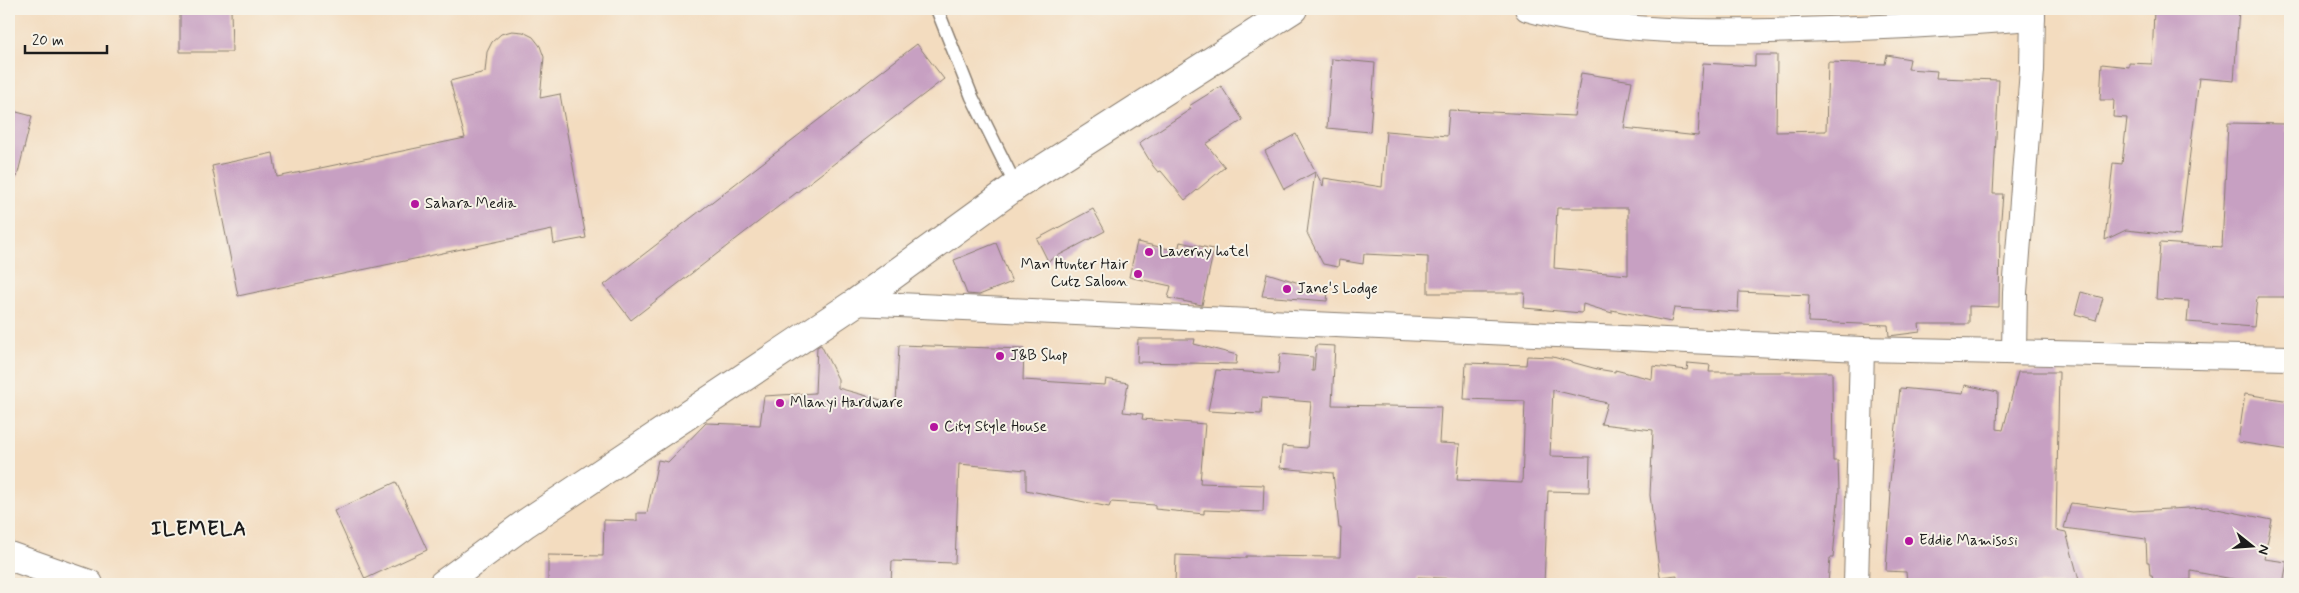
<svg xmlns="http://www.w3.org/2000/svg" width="2299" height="593" viewBox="0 0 2299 593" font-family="Mynerve,sans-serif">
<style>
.building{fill:#c7a0c2;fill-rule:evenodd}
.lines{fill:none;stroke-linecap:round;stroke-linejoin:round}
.lane-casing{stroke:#887c6e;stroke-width:15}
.street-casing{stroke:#887c6e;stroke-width:26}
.secondary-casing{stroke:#887c6e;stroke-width:30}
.primary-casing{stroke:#887c6e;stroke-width:30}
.lane{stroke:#fff;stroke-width:12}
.street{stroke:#fff;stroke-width:24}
.secondary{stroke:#fff;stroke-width:28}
.primary{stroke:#fff;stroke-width:28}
.poi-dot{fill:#b5179e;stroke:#f7f3e8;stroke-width:2}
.labels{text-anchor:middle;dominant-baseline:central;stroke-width:4;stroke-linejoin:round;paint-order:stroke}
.poi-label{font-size:15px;fill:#1c1c1c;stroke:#f7f3e8;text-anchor:start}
.district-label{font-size:20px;font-weight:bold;letter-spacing:1px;fill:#1c1c1c;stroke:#f7f3e8}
</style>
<rect width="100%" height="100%" fill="#f7f3e8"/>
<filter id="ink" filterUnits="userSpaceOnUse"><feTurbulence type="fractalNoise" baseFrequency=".02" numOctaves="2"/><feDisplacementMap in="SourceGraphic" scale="10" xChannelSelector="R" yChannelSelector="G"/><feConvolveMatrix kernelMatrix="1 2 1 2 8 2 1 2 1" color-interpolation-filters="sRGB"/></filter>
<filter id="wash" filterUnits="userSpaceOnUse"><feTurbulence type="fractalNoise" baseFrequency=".0096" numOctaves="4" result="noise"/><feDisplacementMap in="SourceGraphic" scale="20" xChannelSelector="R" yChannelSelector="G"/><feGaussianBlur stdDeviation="1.12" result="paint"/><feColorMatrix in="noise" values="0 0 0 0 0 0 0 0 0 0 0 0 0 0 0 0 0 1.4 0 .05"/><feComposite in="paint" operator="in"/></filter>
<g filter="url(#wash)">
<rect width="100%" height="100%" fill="#f3dcbf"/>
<g id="blocks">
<!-- building -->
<g class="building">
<polygon points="180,9 231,9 232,52 180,52"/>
<polygon points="2154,9 2239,9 2234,81 2199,78 2180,236 2126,230 2105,240 2113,163 2122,164 2127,118 2113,117 2114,100 2100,100 2102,64 2129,67 2129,63 2152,64"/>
<polygon points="512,31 523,32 533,37 540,46 544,57 540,98 560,94 586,238 554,244 552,230 238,296 212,166 273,153 277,177 465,138 450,81 485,72 487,52 492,42 501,34"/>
<polygon points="917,44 944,79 631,320 604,285"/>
<path d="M1755,55H1777L1776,132L1826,131L1828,62L1885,64L1887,55L1910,59L1908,69L1937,71L1936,78L1999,80L1993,194H2003L2000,230L1999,307L1969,306V324H1919L1920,332L1889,336L1888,325L1808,322L1809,295L1739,292L1738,312L1674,308L1671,322L1612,310V313L1583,304L1582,313L1524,308L1525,293H1428V257L1364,254L1363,264L1339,260L1338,267L1323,264L1307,233L1315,172L1284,189L1265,151L1296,134L1323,186L1324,178L1382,187L1386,131L1447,136L1449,110L1574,116L1581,73L1632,81L1624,128L1698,136L1703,63L1755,66ZM1557,208H1628V275L1554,268Z"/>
<polygon points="1332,59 1375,63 1370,132 1327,128"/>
<polygon points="1221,86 1243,120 1206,144 1225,167 1185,200 1161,171 1158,172 1153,166 1139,143 1191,109 1189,106"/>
<polygon points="9,110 32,116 17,177 9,176"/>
<polygon points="2228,123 2286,124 2286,131 2290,132 2290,297 2257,297 2254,327 2187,322 2189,301 2156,299 2160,243 2222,247"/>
<polygon points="1093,209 1105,231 1048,261 1037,239"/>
<polygon points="1137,242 1178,251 1180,242 1214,249 1202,305 1168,298 1171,286 1129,277"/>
<polygon points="996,243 1012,282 979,295 967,294 954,260"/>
<polygon points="1267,273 1328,292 1327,301 1262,296"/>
<polygon points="2081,292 2103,298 2096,320 2075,314"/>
<polygon points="1138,339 1195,339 1194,344 1237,355 1236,364 1137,362"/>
<polygon points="821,345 838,379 838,388 896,404 899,345 1024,349 1023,380 1105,385 1106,379 1128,383 1123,412 1143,414 1142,419 1205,424 1200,483 1264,485 1263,512 1204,510 1204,514 1155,509 1155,505 1111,502 1109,507 1026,490 1026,470 959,464 955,563 892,561 891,584 602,584 548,582 548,555 603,556 604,520 637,521 637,513 647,513 658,460 668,462 706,423 760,425 764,396 815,393 817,347"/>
<polygon points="1316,345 1335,346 1332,405 1441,407 1439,443 1460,444 1457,480 1522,483 1525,401 1464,399 1466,363 1526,365 1527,356 1553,357 1597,369 1615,372 1615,370 1652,379 1653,366 1687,370 1688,363 1710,365 1709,372 1832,372 1833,461 1838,461 1839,491 1833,558 1830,558 1828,584 1676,584 1677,575 1660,577 1650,495 1653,430 1601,424 1607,403 1553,390 1550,456 1590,457 1589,492 1548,491 1544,584 1476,584 1476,580 1418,577 1417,584 1175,584 1176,555 1246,558 1246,556 1340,557 1341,528 1339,528 1333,473 1280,468 1282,446 1307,448 1311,402 1262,398 1261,414 1208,411 1216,370 1278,374 1280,354 1313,357 1312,371 1314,371"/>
<polygon points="2018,372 2059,372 2056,530 2066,532 2080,584 1907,584 1906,572 1886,571 1891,492 1889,491 1900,388 1963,394 1965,385 1998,392 1997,429 2003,430"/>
<polygon points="2245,394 2290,401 2290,450 2238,442"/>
<polygon points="396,482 427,550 365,579 334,511"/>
<polygon points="2071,503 2133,511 2207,507 2272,520 2264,559 2287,562 2283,584 2258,584 2191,571 2191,580 2153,582 2152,575 2150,575 2149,562 2147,562 2146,539 2064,528"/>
</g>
</g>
</g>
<g filter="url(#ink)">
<use href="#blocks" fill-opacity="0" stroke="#887c6e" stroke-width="1"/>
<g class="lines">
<defs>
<polyline id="lane" points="937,9 972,97 1016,186"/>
<g id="street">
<path d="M1527,9C1610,33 1712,33 1798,30C1877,28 1955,24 2033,18"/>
<polyline points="855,303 1862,349 2290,358"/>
<polyline points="2014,352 2015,292 2032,70 2033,9"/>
<polyline points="1856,584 1862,349"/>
</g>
<polyline id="secondary" points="443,584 526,523 855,303 1016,186 1293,9"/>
<polyline id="primary" points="9,556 89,584"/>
</defs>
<!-- lane casing -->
<use href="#lane" class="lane-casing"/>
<!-- street casing -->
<use href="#street" class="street-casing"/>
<!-- secondary casing -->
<use href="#secondary" class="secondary-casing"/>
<!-- primary casing -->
<use href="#primary" class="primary-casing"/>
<!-- lane -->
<use href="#lane" class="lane"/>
<!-- street -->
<use href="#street" class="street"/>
<!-- secondary -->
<use href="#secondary" class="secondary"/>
<!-- primary -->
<use href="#primary" class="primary"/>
</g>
</g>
<!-- markers -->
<g class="poi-dot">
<circle cx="415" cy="204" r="5"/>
<circle cx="1149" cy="252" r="5"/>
<circle cx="1138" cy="274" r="5"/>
<circle cx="1287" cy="289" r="5"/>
<circle cx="1000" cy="356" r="5"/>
<circle cx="780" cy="403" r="5"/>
<circle cx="934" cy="427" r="5"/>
<circle cx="1909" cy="541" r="5"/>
</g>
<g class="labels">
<!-- poi labels -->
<g class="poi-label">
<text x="425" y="204">Sahara Media</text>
<text x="1159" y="252">Laverny hotel</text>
<text x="1128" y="265" text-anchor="end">Man Hunter Hair<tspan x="1128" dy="17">Cutz Saloon</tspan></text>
<text x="1297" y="289">Jane's Lodge</text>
<text x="1010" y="356">J&amp;B Shop</text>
<text x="790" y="403">Mlanyi Hardware</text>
<text x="944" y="427">City Style House</text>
<text x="1919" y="541">Eddie Mamisosi</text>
</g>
<!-- district labels -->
<g class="district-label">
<text x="199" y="529">ILEMELA</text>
</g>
</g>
<!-- margin -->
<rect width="2299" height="593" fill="none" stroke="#f7f3e8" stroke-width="30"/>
<!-- north arrow -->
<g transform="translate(2252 546) rotate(107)" stroke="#f7f3e8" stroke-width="4" paint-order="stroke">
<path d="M0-4L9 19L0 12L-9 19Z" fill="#1c1c1c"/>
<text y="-8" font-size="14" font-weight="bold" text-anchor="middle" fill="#1c1c1c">N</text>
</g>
<!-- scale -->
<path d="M25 45v8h82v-8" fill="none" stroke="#1c1c1c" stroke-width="2.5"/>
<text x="32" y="45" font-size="15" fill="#1c1c1c" stroke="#f7f3e8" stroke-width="4" paint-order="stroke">20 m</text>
</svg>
